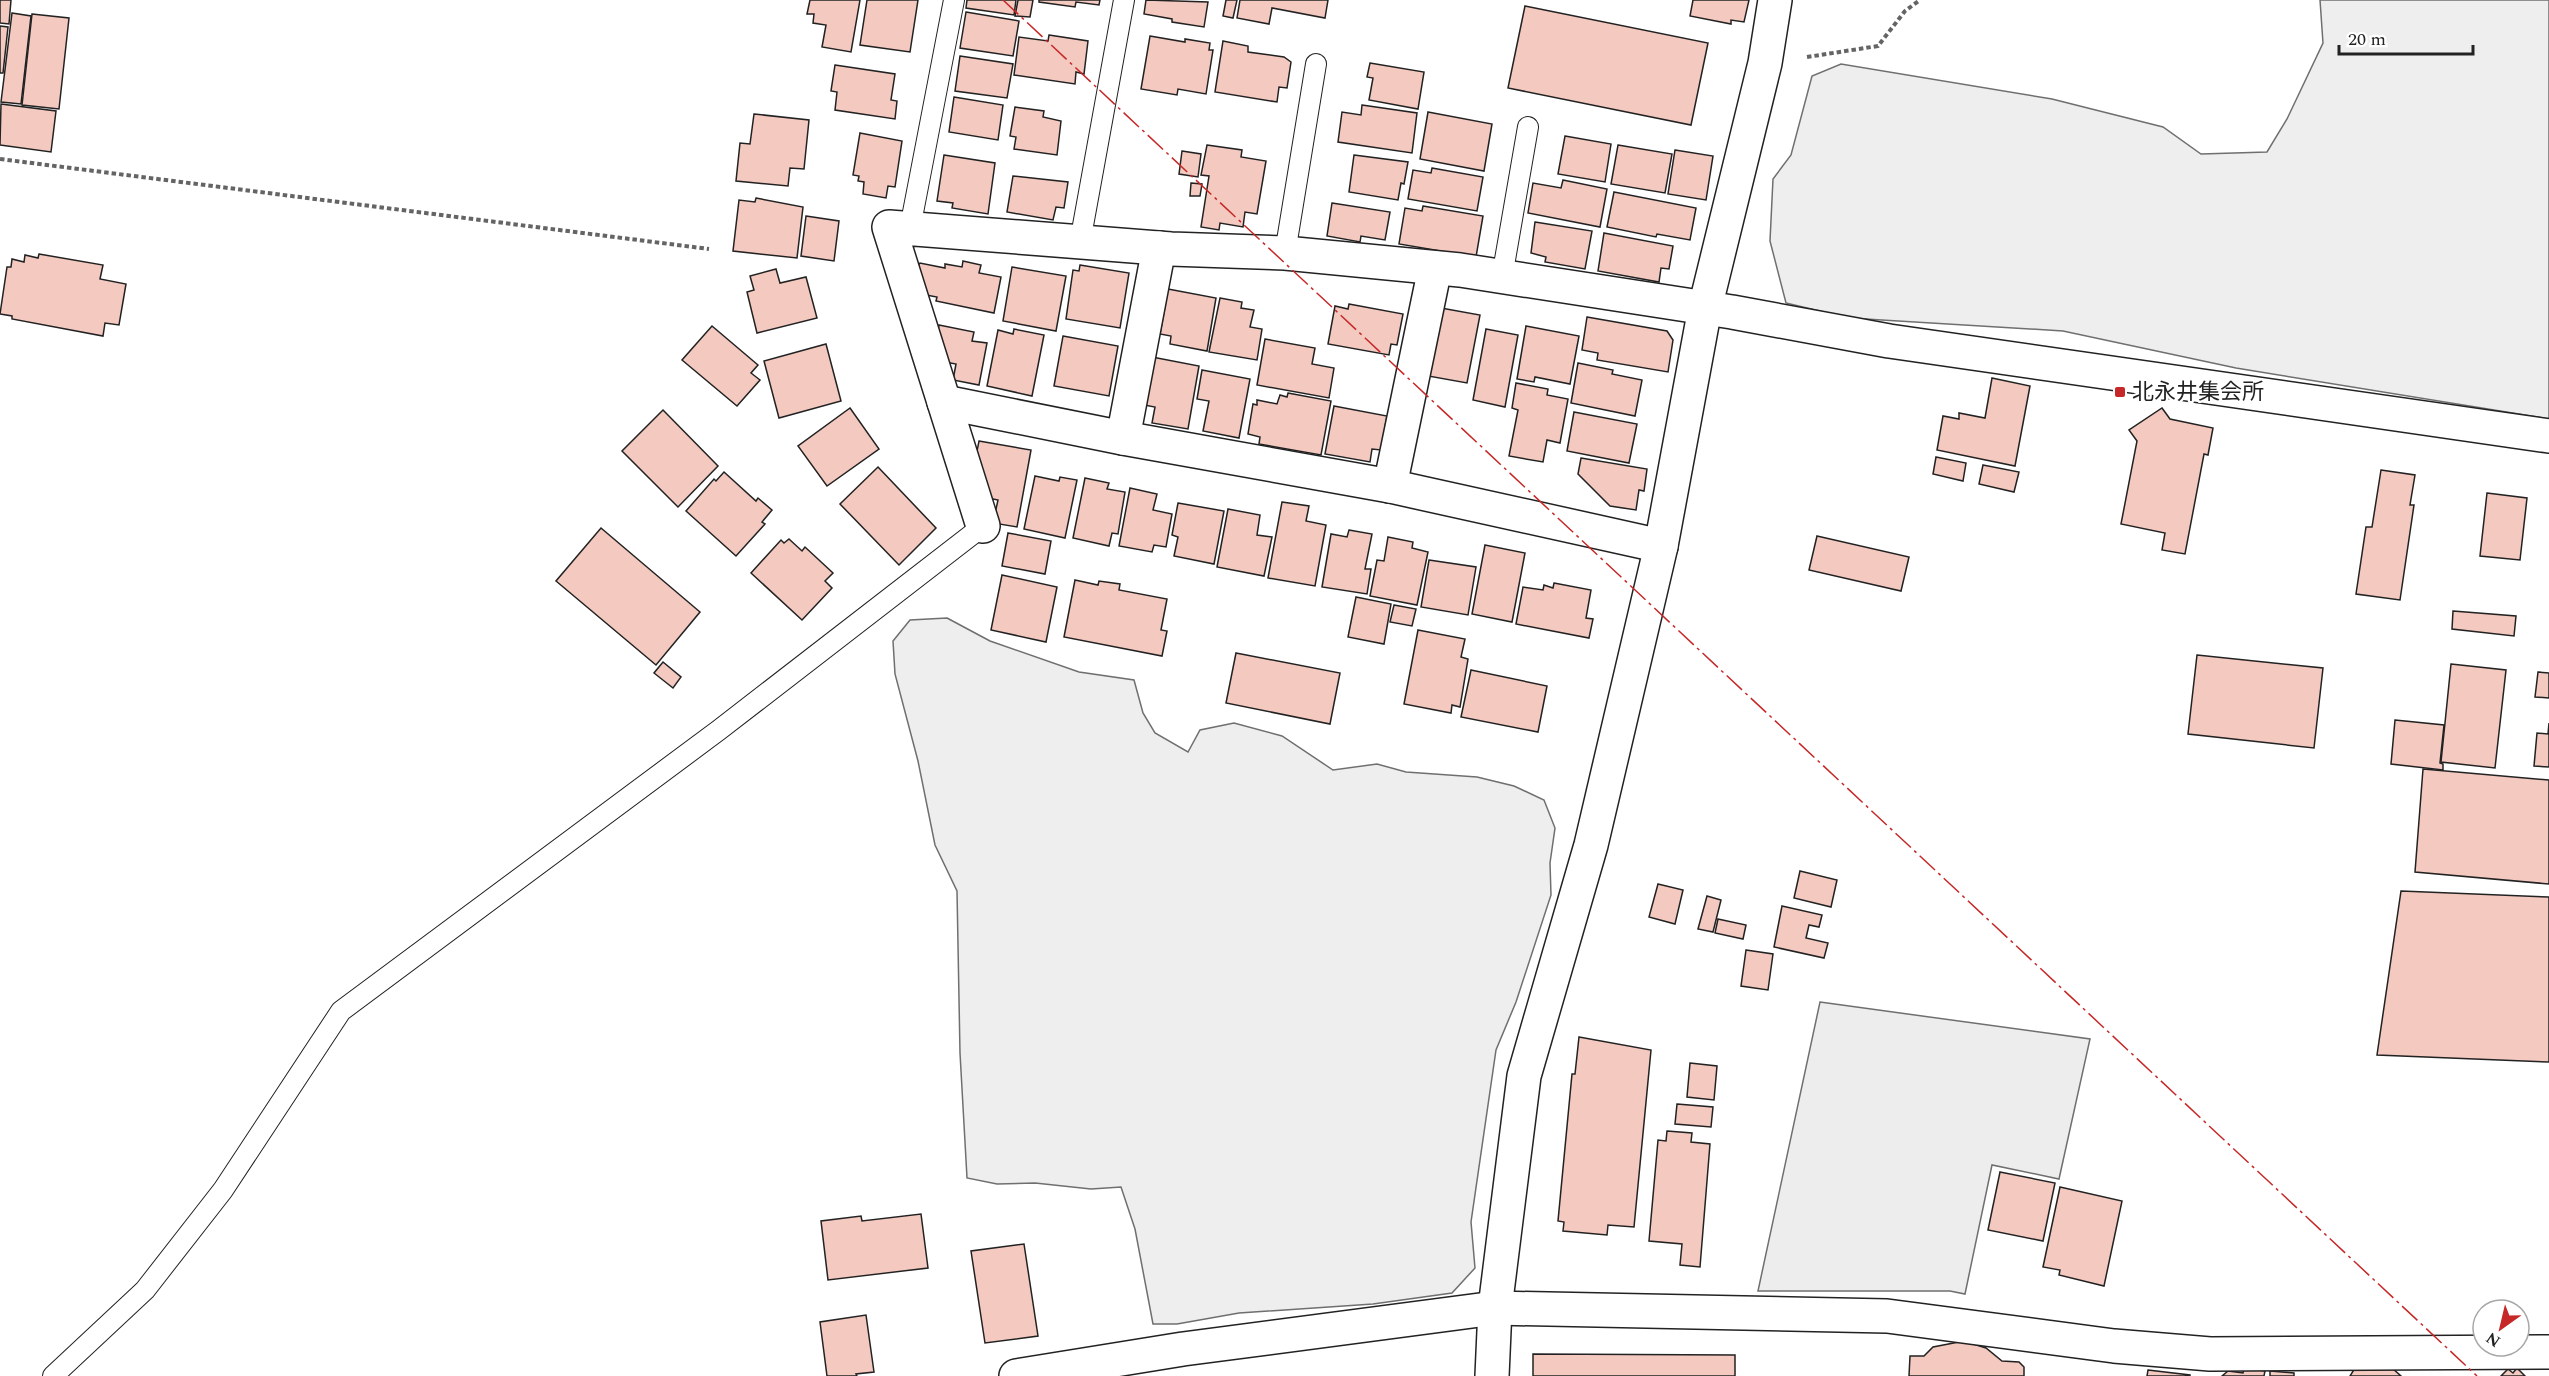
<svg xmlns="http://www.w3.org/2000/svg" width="2549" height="1376" viewBox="0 0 2549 1376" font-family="Spectral,'Noto Sans JP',serif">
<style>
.green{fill:#eee;stroke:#6f6f6f;stroke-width:1.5}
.parking{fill:#ededed;stroke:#6f6f6f;stroke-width:1.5}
.building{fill:#f3c9c0;stroke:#222;stroke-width:1.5}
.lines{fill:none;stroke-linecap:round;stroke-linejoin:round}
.lane-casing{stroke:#222;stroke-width:22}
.street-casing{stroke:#222;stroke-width:36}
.path{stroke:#646464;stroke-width:4;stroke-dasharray:4.5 3;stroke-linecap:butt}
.lane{stroke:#fff;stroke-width:20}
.street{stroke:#fff;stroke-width:33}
.power{stroke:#c62828;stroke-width:1.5;stroke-dasharray:21 4.5 3 4.5;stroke-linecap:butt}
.poi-dot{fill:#c62828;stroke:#fff;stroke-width:2}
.labels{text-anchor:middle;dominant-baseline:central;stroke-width:4.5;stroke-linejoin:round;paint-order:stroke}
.poi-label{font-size:22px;fill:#222;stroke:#fff;text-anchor:start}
</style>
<rect width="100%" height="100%" fill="#fff"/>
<!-- green -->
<g class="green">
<polygon points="2320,0 2549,0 2549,419 2236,368 2063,331 1849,318 1786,303 1770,241 1773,179 1791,155 1812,76 1841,64 2052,99 2163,127 2201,154 2267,152 2287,119 2323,43"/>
<polygon points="947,618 990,641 1079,672 1134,680 1143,713 1155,733 1188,752 1200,730 1234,723 1282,736 1333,770 1377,764 1406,772 1477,777 1514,786 1544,800 1555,828 1550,863 1551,895 1516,1002 1496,1050 1471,1222 1475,1268 1452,1293 1373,1304 1239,1313 1177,1324 1153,1324 1135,1229 1121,1187 1091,1189 1035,1183 997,1184 967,1178 960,1053 957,891 935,845 918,761 895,674 893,641 910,620"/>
</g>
<!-- parking -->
<polygon class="parking" points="1820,1002 2090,1039 2059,1179 1992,1165 1965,1294 1950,1291 1758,1291"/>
<!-- building -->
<g class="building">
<polygon points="0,0 11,0 9,24 0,23"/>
<polygon points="810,0 860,0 851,52 822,47 826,25 813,23 814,14 807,14"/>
<polygon points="867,0 918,0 910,52 860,45"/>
<polygon points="967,0 1016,0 1014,15 966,8"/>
<polygon points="1018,0 1033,0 1030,17 1015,16"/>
<polygon points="1039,0 1100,0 1099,5 1076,2 1075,7 1039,2"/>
<polygon points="1146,0 1208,2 1204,27 1172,22 1172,19 1144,14"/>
<polygon points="1226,0 1237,0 1233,18 1223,16"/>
<polygon points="1240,0 1328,0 1325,18 1272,8 1269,24 1237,18"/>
<polygon points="1693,0 1749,0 1744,22 1731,20 1731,24 1690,16"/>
<polygon points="1525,6 1708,43 1691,125 1508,88"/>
<polygon points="966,12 1019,21 1013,56 960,48"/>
<polygon points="12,13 31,16 21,104 1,102"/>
<polygon points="32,14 69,18 59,109 22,105"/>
<polygon points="0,26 8,27 3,73 0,73"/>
<polygon points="1049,35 1088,41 1084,74 1076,72 1075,84 1014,75 1019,37 1048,41"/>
<polygon points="1150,36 1185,42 1185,39 1210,43 1209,50 1213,50 1206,94 1178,89 1177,95 1141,89"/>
<polygon points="1223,41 1248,46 1248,52 1284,57 1291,62 1287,88 1279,87 1277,102 1215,92"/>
<polygon points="960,56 1013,64 1007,98 955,91"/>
<polygon points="1370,63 1424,72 1418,109 1369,100 1373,78 1367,77"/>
<polygon points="835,65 895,74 891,100 897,101 895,119 835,110 837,92 831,91"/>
<polygon points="954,97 1003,105 998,140 949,132"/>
<polygon points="1,104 56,111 51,152 0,145"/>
<polygon points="1362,105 1417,113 1412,153 1338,142 1342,112 1361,115"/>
<polygon points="1015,107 1044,111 1043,117 1061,121 1057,155 1014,149 1016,137 1010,136"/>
<polygon points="1428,112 1492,124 1484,171 1420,159"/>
<polygon points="754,114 809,120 804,169 790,168 788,186 736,181 740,143 750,144"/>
<polygon points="860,133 902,141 895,187 888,186 886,198 863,194 864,182 858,181 859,176 853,175"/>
<polygon points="1565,136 1611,144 1605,182 1558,174"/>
<polygon points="1207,145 1242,150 1241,157 1266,161 1257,214 1245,212 1243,227 1220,223 1219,230 1201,227 1209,176 1201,175"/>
<polygon points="1618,145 1672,154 1665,193 1611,184"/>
<polygon points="1675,150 1713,156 1706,200 1668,194"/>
<polygon points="1182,151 1201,154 1198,177 1179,174"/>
<polygon points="944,155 995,163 988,214 952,208 953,203 937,201"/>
<polygon points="1354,155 1408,162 1404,184 1401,183 1398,200 1349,192"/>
<polygon points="1432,168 1483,177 1477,211 1408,199 1413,170 1431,173"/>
<polygon points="1013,176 1068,182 1064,208 1056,207 1053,220 1007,212"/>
<polygon points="1563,180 1607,189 1600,227 1528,213 1533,183 1561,188"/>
<polygon points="1191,183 1202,184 1200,196 1190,196"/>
<polygon points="1614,192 1696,208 1690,240 1657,234 1656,237 1607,227"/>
<polygon points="756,198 803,207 797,258 733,251 739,200 755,202"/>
<polygon points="1332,203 1390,212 1385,240 1361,236 1360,242 1327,236"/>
<polygon points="1423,206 1483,216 1476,257 1399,244 1405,208 1422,211"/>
<polygon points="806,216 839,221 834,261 801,256"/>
<polygon points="1535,222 1592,231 1585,269 1545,262 1546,257 1531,253"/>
<polygon points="1604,233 1673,246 1669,269 1661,268 1659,282 1598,271"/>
<polygon points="39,254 103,265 100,279 126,284 119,325 105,323 103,336 12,319 12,316 0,314 7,267 11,267 12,259 24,262 25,255 38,258"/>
<polygon points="963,261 981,265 979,273 1001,277 994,313 936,301 937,297 921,294 914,270 920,263 945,268 945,264 962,267"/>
<polygon points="1080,265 1129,273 1120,328 1066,319 1073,270 1079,271"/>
<polygon points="1012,267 1066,276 1056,331 1003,321"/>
<polygon points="776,269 780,283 806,277 817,318 757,333 747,292 754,290 750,276"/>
<polygon points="1168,289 1216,298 1207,351 1170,344 1171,336 1160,334"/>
<polygon points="1220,298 1242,302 1241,308 1254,310 1250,327 1262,329 1257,360 1209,352"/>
<polygon points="1349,304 1403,314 1397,345 1391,344 1389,355 1328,344 1335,306 1348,309"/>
<polygon points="1441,308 1480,315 1467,383 1428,376"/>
<polygon points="1587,317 1667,331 1673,340 1668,372 1597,360 1598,353 1582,350"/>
<polygon points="939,325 974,332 972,341 987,343 979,385 953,380 956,364 940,361 935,346"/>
<polygon points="712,326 758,365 751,373 760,380 737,406 682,360"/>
<polygon points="1526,326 1579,336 1570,384 1535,377 1534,382 1517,379"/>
<polygon points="1014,329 1044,335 1032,396 987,386 998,330 1013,334"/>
<polygon points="1486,329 1518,335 1505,407 1473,400"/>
<polygon points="1063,336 1118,346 1109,396 1054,386"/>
<polygon points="1265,339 1315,348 1312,364 1334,368 1329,398 1257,385"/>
<polygon points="826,344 841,401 779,418 764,361"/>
<polygon points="1152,357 1199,366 1188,429 1152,423 1155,407 1144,405"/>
<polygon points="1578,363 1613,370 1612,374 1642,380 1635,416 1571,403"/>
<polygon points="1202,370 1250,379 1239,438 1203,431 1209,401 1197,399"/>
<polygon points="1992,378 2030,386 2015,466 1937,450 1943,416 1959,419 1959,413 1985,418"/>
<polygon points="1516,383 1548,389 1547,395 1568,399 1560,443 1547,440 1543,462 1509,456 1518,410 1512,408"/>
<polygon points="1288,393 1331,401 1321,455 1259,444 1260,437 1248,434 1253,404 1257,405 1257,400 1277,404 1280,395 1287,397"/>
<polygon points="1334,406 1387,416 1381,450 1372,449 1370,462 1325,454"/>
<polygon points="850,408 879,449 827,486 798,446"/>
<polygon points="2162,408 2170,419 2213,428 2208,455 2204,454 2185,554 2162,550 2165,533 2121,524 2137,441 2129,430"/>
<polygon points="663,410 718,466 678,507 622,451"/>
<polygon points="1574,412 1637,424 1629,463 1567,451"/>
<polygon points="979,441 1031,450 1017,527 993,523 998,500 979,496 973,471"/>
<polygon points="1936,457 1966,463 1963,481 1933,474"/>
<polygon points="1581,458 1647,469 1644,491 1639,490 1636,510 1610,506 1578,474"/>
<polygon points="1983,465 2019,472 2014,492 1979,484"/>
<polygon points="878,467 936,528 899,565 840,504"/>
<polygon points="2381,470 2415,475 2410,505 2414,505 2400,600 2356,594 2366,527 2372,527"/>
<polygon points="724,472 756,501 758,498 772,510 762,522 765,524 736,556 686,511 714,479 716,481"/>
<polygon points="1035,476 1059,481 1060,477 1077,480 1065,538 1024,529"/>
<polygon points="1085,478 1109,483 1107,489 1125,492 1118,534 1112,533 1109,546 1073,538"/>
<polygon points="1130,488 1157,494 1153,510 1172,514 1166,547 1154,545 1152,552 1119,546"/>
<polygon points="2487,493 2527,498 2520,560 2480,556"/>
<polygon points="1282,502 1309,506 1306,521 1326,525 1315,586 1268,578"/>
<polygon points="1178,503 1224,511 1214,564 1174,556 1178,537 1172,535"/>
<polygon points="1228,509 1260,515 1257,535 1272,537 1264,576 1217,567"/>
<polygon points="601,528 700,612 656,665 556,581"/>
<polygon points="1349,530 1372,534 1365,569 1371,569 1367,594 1322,587 1331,534 1347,537"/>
<polygon points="1008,533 1051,541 1045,574 1002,566"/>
<polygon points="1817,536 1909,557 1901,591 1809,570"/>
<polygon points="1388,537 1413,542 1412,548 1428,552 1417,605 1370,596 1377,560 1384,561"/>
<polygon points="789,539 802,551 805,547 833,573 825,581 832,588 802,620 751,573 781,540 784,543"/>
<polygon points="1485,545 1525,553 1512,622 1472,614"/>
<polygon points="1429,560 1476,567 1468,615 1421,607"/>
<polygon points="1002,575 1057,587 1046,642 991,630"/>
<polygon points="1075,580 1098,585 1099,581 1120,584 1119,590 1167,599 1161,630 1167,631 1162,656 1064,637"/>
<polygon points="1554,583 1591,590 1586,618 1593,619 1589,638 1516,624 1523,587 1543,590 1544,585 1553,588"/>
<polygon points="1356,597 1391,604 1384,644 1348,637"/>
<polygon points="1394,605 1416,609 1412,626 1390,622"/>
<polygon points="2453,611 2516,616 2514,636 2452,629"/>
<polygon points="1418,630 1465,639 1461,657 1468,659 1460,707 1452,705 1451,713 1404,704"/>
<polygon points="1236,653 1340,673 1330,724 1226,703"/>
<polygon points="2197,655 2323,668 2314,748 2188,734"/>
<polygon points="663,662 681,677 673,688 654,673"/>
<polygon points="2451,664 2506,670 2495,768 2441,762"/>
<polygon points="1471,670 1547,686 1538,732 1461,717"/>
<polygon points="2538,672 2549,673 2549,698 2535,697"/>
<polygon points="2395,720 2444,725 2440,763 2443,764 2443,770 2391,764"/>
<polygon points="2549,723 2549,767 2534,766 2537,733 2548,734"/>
<polygon points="2423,769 2549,780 2549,884 2415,872"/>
<polygon points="1800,871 1837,880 1831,907 1794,898"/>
<polygon points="1658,884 1683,890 1675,924 1649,917"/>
<polygon points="2401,891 2549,897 2549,1062 2377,1055"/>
<polygon points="1707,896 1721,900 1713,932 1698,929"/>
<polygon points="1782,906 1822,915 1819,927 1809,925 1806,938 1828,943 1824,958 1774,947"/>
<polygon points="1718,919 1746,925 1743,939 1715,933"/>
<polygon points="1746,950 1773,954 1768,990 1741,986"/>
<polygon points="1579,1037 1651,1050 1634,1227 1608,1225 1607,1235 1563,1231 1564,1222 1558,1221 1572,1074 1575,1074"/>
<polygon points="1690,1063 1717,1066 1714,1100 1687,1097"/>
<polygon points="1677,1104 1713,1107 1711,1127 1675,1124"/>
<polygon points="1667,1131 1692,1133 1691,1142 1710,1144 1700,1267 1680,1265 1682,1244 1649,1241 1658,1140 1666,1141"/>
<polygon points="2000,1172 2055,1183 2043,1241 1988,1230"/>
<polygon points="2060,1187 2122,1201 2104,1286 2059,1275 2060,1270 2043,1267"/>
<polygon points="921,1214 928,1268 828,1280 821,1221 861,1216 862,1221"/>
<polygon points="1024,1244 1038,1336 985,1343 971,1251"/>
<polygon points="866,1315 874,1372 856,1374 857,1376 827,1376 820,1322"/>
<polygon points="1964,1341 1986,1348 2002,1361 2019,1362 2024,1367 2024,1376 1909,1376 1910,1356 1924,1356 1933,1347"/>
<polygon points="1533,1354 1735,1355 1735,1376 1533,1376"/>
<polygon points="2244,1368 2265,1371 2264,1376 2222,1376 2228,1371 2243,1373"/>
<polygon points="2355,1368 2392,1368 2401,1376 2350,1376"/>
<polygon points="2517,1368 2525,1376 2501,1376 2508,1369 2513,1373"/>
<polygon points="2148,1370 2190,1375 2190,1376 2147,1376"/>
<polygon points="2270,1371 2294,1373 2294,1376 2270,1376"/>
</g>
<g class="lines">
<defs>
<g id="lane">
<polyline points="910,228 954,0"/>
<polyline points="1080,242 1124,0"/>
<polyline points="1285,253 1316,64"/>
<polyline points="1502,277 1528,127"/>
<polyline points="53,1376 145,1290 223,1190 341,1011 719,730 983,526"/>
</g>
<g id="street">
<polyline points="944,402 1123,438 1390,486 1661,546"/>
<polyline points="1123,438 1159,248"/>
<polyline points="1390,486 1435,268"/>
<polyline points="983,526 889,227 1171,249 1285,253 1460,270 1732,312 1889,341 2549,436"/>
<polyline points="1016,1376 1183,1349 1495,1308 1887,1316 2114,1346 2210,1354 2549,1352"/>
<polyline points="1492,1376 1495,1308 1524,1076 1591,845 1661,546 1705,308 1765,63 1775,0"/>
</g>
</defs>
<!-- lane casing -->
<use href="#lane" class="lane-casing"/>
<!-- street casing -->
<use href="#street" class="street-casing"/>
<!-- path -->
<g class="path">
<polyline points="1807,57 1878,46 1905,11 1920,0"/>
<polyline points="0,159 709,249"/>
</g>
<!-- lane -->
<use href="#lane" class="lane"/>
<!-- street -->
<use href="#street" class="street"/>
<!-- power -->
<polyline class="power" points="1003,0 2477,1376"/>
</g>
<!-- markers -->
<rect class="poi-dot" x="2114" y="386" width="12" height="12" rx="3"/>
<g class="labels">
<!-- poi labels -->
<g class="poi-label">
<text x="2132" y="392">北永井集会所</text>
</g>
</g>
<!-- north arrow -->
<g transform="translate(2501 1328) rotate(214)"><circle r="28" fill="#ffffff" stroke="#a7a7a7" stroke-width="1.5"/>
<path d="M0-4.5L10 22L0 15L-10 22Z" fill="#c62828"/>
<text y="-9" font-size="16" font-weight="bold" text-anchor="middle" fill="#222222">N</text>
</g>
<!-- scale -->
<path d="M2339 45v9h134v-9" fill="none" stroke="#222222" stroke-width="3"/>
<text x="2348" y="45" font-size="18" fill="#222222" stroke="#ffffff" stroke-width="4.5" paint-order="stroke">20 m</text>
</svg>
